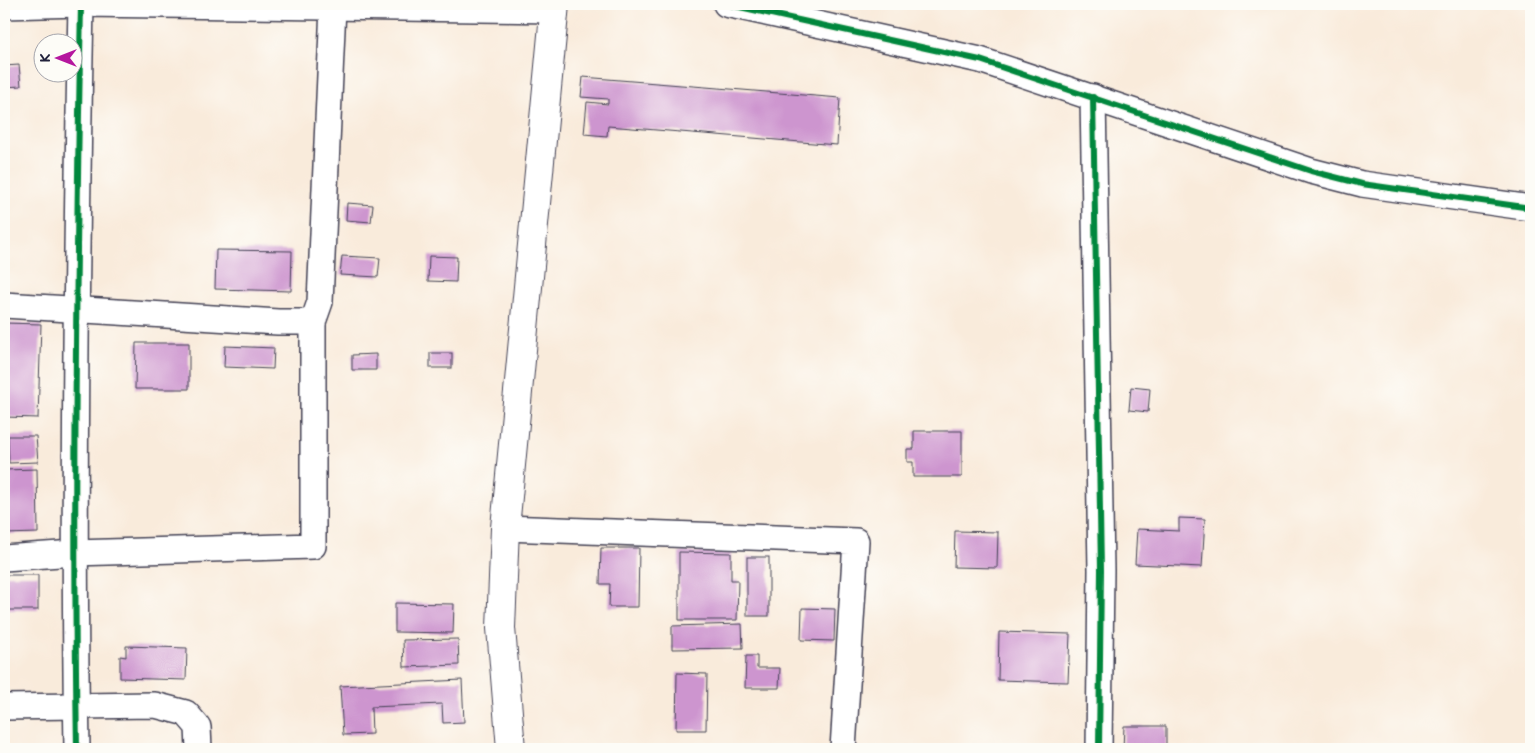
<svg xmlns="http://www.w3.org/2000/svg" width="1535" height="753" viewBox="0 0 1535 753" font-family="Mali,sans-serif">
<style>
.building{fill:#cd95cf}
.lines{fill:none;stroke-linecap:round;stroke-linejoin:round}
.minor-casing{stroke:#424053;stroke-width:28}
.secondary-casing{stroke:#424053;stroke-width:30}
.minor{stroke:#fff;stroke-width:25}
.secondary{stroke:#fff;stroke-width:28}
.cycleway-casing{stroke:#fdfcf7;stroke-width:9}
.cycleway{stroke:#00873e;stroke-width:6}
</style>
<rect width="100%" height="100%" fill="#fdfcf7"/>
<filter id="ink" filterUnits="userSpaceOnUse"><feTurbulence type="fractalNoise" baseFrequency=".02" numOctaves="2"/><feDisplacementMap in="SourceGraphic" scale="10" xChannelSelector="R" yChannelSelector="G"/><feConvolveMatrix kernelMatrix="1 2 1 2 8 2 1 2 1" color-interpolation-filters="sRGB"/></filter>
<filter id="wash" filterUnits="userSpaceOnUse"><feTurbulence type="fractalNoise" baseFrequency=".0096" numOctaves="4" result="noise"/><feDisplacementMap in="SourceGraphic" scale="20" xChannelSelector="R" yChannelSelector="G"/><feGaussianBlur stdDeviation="1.12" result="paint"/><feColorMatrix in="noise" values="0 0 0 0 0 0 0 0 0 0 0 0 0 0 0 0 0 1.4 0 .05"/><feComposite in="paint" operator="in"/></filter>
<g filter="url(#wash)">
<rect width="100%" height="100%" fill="#f9ebdb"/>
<g id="blocks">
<!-- building -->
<g class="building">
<polygon points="19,65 21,86 4,87 4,66"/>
<polygon points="583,77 840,98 837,145 608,126 607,136 584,134 587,102 608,104 608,99 581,97"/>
<polygon points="347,203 373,205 371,222 346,220"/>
<polygon points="216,250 292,251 291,291 215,289"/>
<polygon points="342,256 380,258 378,277 340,275"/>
<polygon points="429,256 457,257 456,282 428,281"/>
<polygon points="4,323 41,324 38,418 4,417"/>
<polygon points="136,343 189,343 189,389 135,389"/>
<polygon points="225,346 274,348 273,369 224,367"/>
<rect x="430" y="353" width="22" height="15"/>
<polygon points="376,354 376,370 352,370 352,355"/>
<polygon points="1131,387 1150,389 1148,412 1129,410"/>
<polygon points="914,431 962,431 962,477 913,477 913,462 907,462 907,449 914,449"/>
<polygon points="8,436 36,436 38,462 9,463"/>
<polygon points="37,469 38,533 4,534 4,470"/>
<polygon points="1179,518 1205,519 1202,567 1135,564 1137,529 1179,531"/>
<polygon points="955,531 998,532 997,568 954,567"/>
<polygon points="601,548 639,548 638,607 609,607 610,584 600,584"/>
<polygon points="679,552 731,553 731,580 738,580 737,620 679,620"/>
<rect x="747" y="557" width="22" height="59"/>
<rect x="4" y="575" width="34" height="35"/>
<polygon points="395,603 454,604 453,633 395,632"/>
<polygon points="802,608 835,609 834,641 801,640"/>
<polygon points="742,624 743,648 672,649 672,626"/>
<polygon points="999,632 1070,634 1068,682 998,680"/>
<polygon points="458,639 459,665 404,667 403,640"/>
<polygon points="126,646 187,648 186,680 120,678 120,656 126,657"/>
<polygon points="746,656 757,656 757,668 780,668 779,688 745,688"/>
<polygon points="677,673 707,674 706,730 676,730"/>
<polygon points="462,680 464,722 443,723 442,704 371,707 372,734 343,735 340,686"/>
<polygon points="1124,726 1166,726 1166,749 1123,749"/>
</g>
</g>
</g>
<g filter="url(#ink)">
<use href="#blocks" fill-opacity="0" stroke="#424053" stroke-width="1"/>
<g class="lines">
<defs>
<g id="minor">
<polyline points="726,4 980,60 1311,171 1362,184 1531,208"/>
<polyline points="4,6 81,4 554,10"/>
<polyline points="1093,97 1101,570 1099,749"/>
<polyline points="4,305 278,322 313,322 320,302 333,7"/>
<polyline points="505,528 856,541 843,749"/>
<polyline points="4,558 74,553 313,546 313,322"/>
<polyline points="4,707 155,705 186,713 198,727 199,749"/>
<path d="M77,749C73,501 76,253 81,4"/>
</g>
<polyline id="secondary" points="511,749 501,628 505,528 555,4"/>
</defs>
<!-- minor casing -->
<use href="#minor" class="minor-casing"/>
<!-- secondary casing -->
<use href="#secondary" class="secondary-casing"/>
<!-- minor -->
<use href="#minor" class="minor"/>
<!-- secondary -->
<use href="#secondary" class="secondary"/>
<defs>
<g id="cycleway">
<polyline points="726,4 980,60 1311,171 1362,184 1531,208"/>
<polyline points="1093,97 1101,570 1099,749"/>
<path d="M77,749C73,501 76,253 81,4"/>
</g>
</defs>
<!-- cycleway casing -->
<use href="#cycleway" class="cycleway-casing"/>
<!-- cycleway -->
<use href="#cycleway" class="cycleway"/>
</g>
</g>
<!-- margin -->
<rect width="1535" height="753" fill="none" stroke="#fdfcf7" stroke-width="20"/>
<!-- north arrow -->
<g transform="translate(58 58) rotate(270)"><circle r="24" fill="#fdfcf7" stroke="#a5a5ac"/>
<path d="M0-4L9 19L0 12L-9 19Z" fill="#b5179e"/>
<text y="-8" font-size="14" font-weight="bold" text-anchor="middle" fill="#22223b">K</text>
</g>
</svg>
